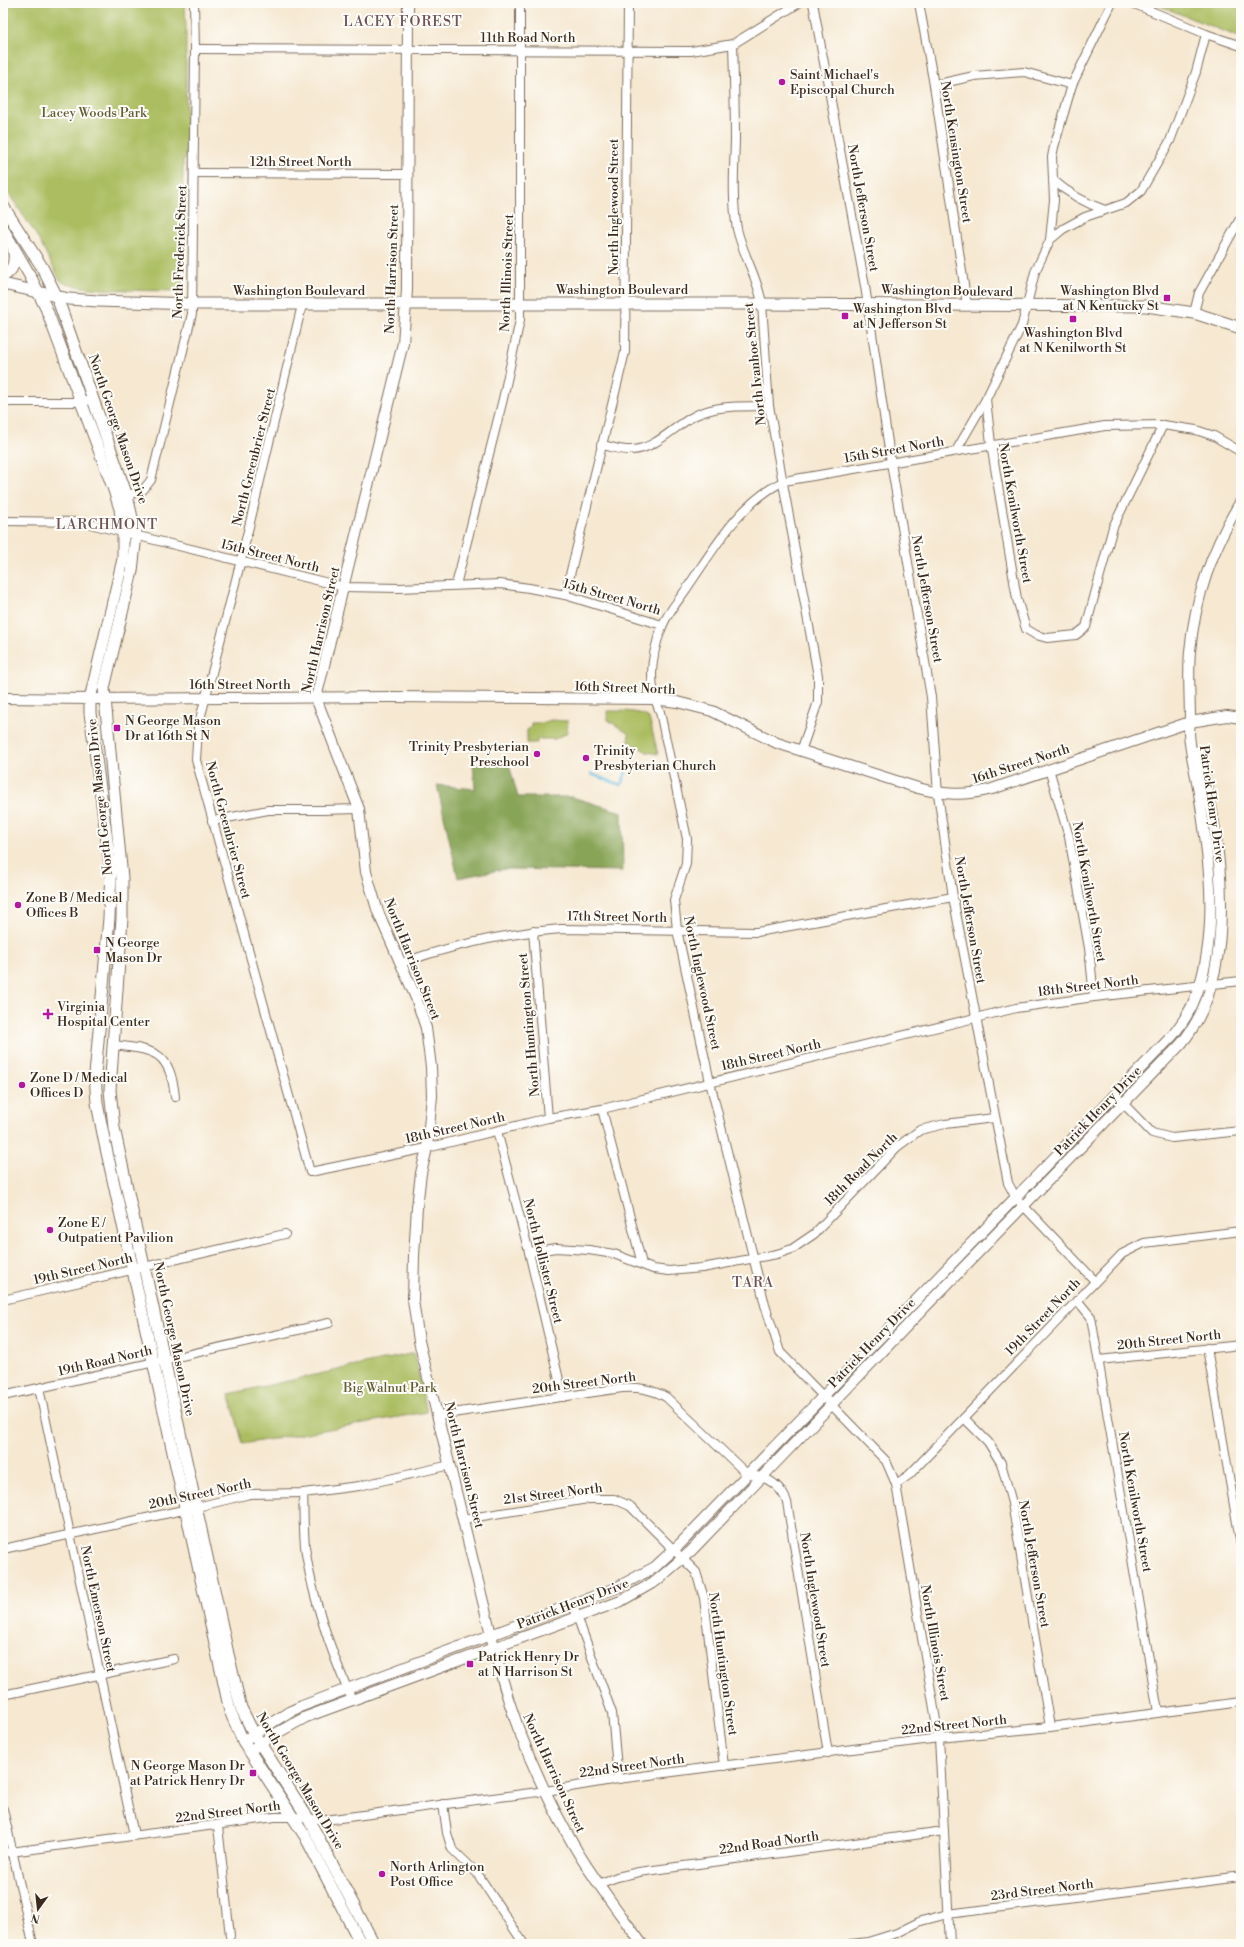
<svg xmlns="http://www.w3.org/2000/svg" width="1244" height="1947" viewBox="0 0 1244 1947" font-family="'Libre Bodoni',serif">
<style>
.green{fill:#abbd60;stroke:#73743f}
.forest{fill:#88a456;stroke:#62673a}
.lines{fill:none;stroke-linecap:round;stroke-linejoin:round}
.stream{stroke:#63b9df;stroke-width:2.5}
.minor-casing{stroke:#7c6c5d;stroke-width:10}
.tertiary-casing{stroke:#7c6c5d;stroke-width:12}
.secondary-casing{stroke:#7c6c5d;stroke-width:13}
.minor{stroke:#fff;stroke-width:8}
.tertiary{stroke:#fff;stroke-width:10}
.secondary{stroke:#fff;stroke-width:11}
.poi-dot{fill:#b5179e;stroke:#fdfcf7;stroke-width:1.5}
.labels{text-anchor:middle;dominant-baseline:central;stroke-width:4;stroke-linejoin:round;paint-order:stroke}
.street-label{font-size:13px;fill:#3b2a1e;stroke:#fdfcf7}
.poi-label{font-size:13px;fill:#3b2a1e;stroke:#fdfcf7;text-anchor:start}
.park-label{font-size:13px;fill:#625d35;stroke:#fdfcf7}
.neighbourhood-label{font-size:14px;letter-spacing:1px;fill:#6d535c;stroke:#fdfcf7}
</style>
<rect width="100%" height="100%" fill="#fdfcf7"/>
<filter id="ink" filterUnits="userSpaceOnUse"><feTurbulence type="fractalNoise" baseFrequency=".025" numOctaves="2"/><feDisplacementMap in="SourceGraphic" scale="8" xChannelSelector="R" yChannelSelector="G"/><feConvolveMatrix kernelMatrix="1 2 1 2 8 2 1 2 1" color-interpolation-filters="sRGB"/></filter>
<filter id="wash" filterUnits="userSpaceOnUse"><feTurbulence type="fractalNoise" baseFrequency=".012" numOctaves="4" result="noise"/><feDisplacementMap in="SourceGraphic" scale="16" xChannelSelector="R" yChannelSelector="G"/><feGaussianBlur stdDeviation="0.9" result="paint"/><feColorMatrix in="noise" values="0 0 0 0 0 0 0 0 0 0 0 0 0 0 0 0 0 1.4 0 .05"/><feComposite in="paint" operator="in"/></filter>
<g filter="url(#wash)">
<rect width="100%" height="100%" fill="#f6e8d1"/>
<!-- green -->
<g class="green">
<path d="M3,3H185L186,28V156L183,162V285L180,289L175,291C156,290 68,292 60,280L35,233L3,185Z"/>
<polygon points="1152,3 1241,3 1241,38"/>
<path d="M607,711C620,711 639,710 649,718L658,754L647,752L628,741L629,734L608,720Z"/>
<polygon points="551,720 568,721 567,733 555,739 537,739 537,743 527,743 527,730 531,727 531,723 543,723"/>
<polygon points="414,1353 427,1412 243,1444 229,1394"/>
</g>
<!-- forest -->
<polygon class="forest" points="473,764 509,764 518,797 572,797 622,812 623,871 505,869 458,878 437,785 475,789"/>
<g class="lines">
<!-- stream -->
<polyline class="stream" points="591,774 621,785 626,772"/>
</g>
</g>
<g filter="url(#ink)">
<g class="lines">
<defs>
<g id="minor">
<polyline points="813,3 865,286 891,463 931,697 938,794 953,897 1008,1183 1016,1198 1095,1281"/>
<polyline points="919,3 934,85 967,305"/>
<polyline points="1132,3 1206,34 1241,46"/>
<path d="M733,44C734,77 735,109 735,141C734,170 732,201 737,229C743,255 758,278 762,304L769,406L818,676V702L801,751"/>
<polyline points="195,49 691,51 733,44 799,3"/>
<polyline points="934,85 974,76 1024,72 1072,85"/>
<polyline points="194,173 407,174"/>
<path d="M1053,180C1069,194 1085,203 1105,210"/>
<polyline points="1050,240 1054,200 1052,157 1054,147 1072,85 1112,3"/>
<polyline points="302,305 241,560 198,727 196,760 310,1172 427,1148 548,1118 602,1109 1016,1008 1094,997 1241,981"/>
<polyline points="1194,313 1199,293 1241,217"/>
<polyline points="3,402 73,402 94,400"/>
<polyline points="1163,425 1113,527 1086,627 1076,635 1047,638 1036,635 1026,629 1017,599 991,444 986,399 1022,325 1035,272 1050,240 1063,229 1085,217 1126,203 1141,191 1170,141 1196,72 1206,34"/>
<path d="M601,445C610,446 622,451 632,450C656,449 675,425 696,415C719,404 745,407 769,406"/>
<polyline points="956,451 986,399"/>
<polyline points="122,497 143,490 151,480 192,314 195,49 194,3"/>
<polyline points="3,521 82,522 344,587 399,588 500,584 529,588 565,595 662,625"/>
<polyline points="456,585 503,399 520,320 520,3"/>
<polyline points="565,595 625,352 628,3"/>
<polyline points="1049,769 1069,837 1089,948 1094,997"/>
<polyline points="212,821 268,810 322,810 359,809"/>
<polyline points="533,931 548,1118"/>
<path d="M401,963C453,945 506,933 561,929L757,932L953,897"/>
<path d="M113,1045C154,1050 170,1050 175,1097"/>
<polyline points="1115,1095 1152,1133 1172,1138 1241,1131"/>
<polyline points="602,1109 642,1264"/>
<polyline points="497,1131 529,1252 563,1397"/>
<polyline points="529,1252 556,1248 589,1250 614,1254 653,1269 669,1271 702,1268 777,1254 792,1249 814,1234 897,1147 920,1130 945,1124 994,1118"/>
<polyline points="3,1300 285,1234"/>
<polyline points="1077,1300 1091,1317 1158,1712"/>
<polyline points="1207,1348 1241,1546"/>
<polyline points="1099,1360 1241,1345"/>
<polyline points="39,1388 134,1835"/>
<polyline points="3,1396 329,1323"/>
<path d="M439,1415L622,1388C639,1387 651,1389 666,1397L748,1475C766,1476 780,1484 787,1502L828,1753"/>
<polyline points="964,1418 988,1442 1001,1463 1012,1503 1050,1727"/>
<polyline points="896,1484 909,1475 1122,1254 1144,1243 1241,1231"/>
<path d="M303,1493C304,1513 303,1534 306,1554C314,1604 332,1654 352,1700"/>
<polyline points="464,1519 588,1499 614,1499 630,1506 696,1572 704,1598 724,1766"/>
<polyline points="3,1549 197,1507 250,1494 303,1493 359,1486 450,1465"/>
<polyline points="573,1605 612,1713 618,1779"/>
<polyline points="3,1695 174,1659"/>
<polyline points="443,1804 447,1833 452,1849 477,1873 524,1944"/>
<polyline points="3,1809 33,1944"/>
<polyline points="218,1826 230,1936"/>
<polyline points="3,1853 275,1817 294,1817 325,1820 546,1791 618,1779 939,1738 1050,1727 1241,1702"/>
<polyline points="598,1884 617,1877 639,1872 944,1831"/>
<polyline points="851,1944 868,1942 897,1933 921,1921 948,1914 1241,1877"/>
<path d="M950,1944L939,1738L896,1484L886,1461L780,1352L765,1305L710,1082L677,930L674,900L686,864L687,839L660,712C647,684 651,655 662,627C667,613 679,600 687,588C714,549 739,503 784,481L1105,426L1163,425L1196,430L1214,436L1241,452"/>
</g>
<g id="tertiary">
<path d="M408,3L407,290L403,343L316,698L359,809L366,872L378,912L416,998L426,1028L431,1067L432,1096L427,1148L421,1173L417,1207L414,1256L413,1300L419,1341L500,1671C516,1731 542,1790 573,1844C593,1879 618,1911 642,1944"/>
<path d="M3,698L90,699L390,697L653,699L677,702L712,711L777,743L918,788C944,795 966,796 992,789L1190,722L1227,716L1241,718"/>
<path d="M243,1741L289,1712L302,1706L616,1588L655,1567L681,1543L1173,1035C1182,1023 1191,1011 1196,996C1220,932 1209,858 1199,793C1196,773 1190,753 1189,733C1189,729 1190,725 1190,721C1190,698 1188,675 1190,651C1195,598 1213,547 1241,501"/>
<path d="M249,1751L277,1733L306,1717L621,1601L656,1581L691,1551L925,1307L1181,1044C1242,972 1221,835 1198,751"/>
</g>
<g id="secondary">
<polyline points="3,206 42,267 57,297 127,496 136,535 132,571 104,688 122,878 122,918 110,1090 114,1128 228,1654 241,1708 254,1734 309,1820 374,1944"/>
<polyline points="3,229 29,274 46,308 114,490 120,509 123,532 123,559 90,699 90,713 111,871 109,918 95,1075 97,1103 104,1139 230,1711 243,1741 305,1836 361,1944"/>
<path d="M3,276C14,271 16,260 13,248"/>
<polyline points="3,284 69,299 98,301 192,304 747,304 1146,306 1194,313 1241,328"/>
</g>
</defs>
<!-- minor casing -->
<use href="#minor" class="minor-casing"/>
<!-- tertiary casing -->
<use href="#tertiary" class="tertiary-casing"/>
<!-- secondary casing -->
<use href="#secondary" class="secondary-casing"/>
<!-- minor -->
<use href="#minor" class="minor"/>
<!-- tertiary -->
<use href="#tertiary" class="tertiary"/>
<!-- secondary -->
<use href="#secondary" class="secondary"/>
</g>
</g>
<!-- markers -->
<g class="poi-dot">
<circle cx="782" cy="82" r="4"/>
<rect x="1163" y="294" width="8" height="8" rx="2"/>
<rect x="841" y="312" width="8" height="8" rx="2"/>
<rect x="1069" y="315" width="8" height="8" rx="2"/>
<rect x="113" y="724" width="8" height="8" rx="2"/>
<circle cx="537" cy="754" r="4"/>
<circle cx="586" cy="758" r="4"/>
<circle cx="18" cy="905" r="4"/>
<rect x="93" y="946" width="8" height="8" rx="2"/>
<path d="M46 1008h4v4h4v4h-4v4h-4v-4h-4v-4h4z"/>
<circle cx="22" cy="1085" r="4"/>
<circle cx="50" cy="1230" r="4"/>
<rect x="466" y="1660" width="8" height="8" rx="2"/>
<rect x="249" y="1769" width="8" height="8" rx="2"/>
<circle cx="382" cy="1874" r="4"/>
</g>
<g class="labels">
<!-- street labels -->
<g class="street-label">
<text x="528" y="38">11th Road North</text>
<text transform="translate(956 152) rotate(81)">North Kensington Street</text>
<text x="301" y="162">12th Street North</text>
<text transform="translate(614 207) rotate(-90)">North Inglewood Street</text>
<text transform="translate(863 208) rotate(80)">North Jefferson Street</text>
<text transform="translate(180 252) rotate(-88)">North Frederick Street</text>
<text transform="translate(392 269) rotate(-88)">North Harrison Street</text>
<text transform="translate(507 273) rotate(-88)">North Illinois Street</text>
<text x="622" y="290">Washington Boulevard</text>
<text x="299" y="291">Washington Boulevard</text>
<text transform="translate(947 291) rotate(1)">Washington Boulevard</text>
<text transform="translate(755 364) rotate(-96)">North Ivanhoe Street</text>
<text transform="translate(118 429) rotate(71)">North George Mason Drive</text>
<text transform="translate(894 450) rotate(-10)">15th Street North</text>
<text transform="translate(254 457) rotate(-76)">North Greenbrier Street</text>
<text transform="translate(1015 513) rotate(80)">North Kenilworth Street</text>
<text transform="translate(270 556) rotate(14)">15th Street North</text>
<text transform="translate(612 597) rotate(16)">15th Street North</text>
<text transform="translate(927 599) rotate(80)">North Jefferson Street</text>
<text transform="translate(321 630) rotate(-77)">North Harrison Street</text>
<text x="240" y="685">16th Street North</text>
<text transform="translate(625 688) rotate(2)">16th Street North</text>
<text transform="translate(1021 764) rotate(-18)">16th Street North</text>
<text transform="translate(100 797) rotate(-96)">North George Mason Drive</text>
<text transform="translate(1212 804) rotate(82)">Patrick Henry Drive</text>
<text transform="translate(228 830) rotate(75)">North Greenbrier Street</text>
<text transform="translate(1089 892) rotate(80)">North Kenilworth Street</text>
<text transform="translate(617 917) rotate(1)">17th Street North</text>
<text transform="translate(970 920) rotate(80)">North Jefferson Street</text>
<text transform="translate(412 959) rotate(68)">North Harrison Street</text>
<text transform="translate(702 983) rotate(78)">North Inglewood Street</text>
<text transform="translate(1088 986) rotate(-7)">18th Street North</text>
<text transform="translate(529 1025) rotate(-95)">North Huntington Street</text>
<text transform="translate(771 1055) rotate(-13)">18th Street North</text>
<text transform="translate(1098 1111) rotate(-46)">Patrick Henry Drive</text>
<text transform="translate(455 1128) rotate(-13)">18th Street North</text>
<text transform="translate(861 1169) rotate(-45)">18th Road North</text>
<text transform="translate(543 1261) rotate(76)">North Hollister Street</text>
<text transform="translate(83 1269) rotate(-13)">19th Street North</text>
<text transform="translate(1043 1317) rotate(-46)">19th Street North</text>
<text transform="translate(174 1339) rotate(78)">North George Mason Drive</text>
<text transform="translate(1169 1340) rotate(-6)">20th Street North</text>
<text transform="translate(872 1343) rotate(-46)">Patrick Henry Drive</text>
<text transform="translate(105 1361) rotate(-13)">19th Road North</text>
<text transform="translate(584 1383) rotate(-7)">20th Street North</text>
<text transform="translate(464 1465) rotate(76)">North Harrison Street</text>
<text transform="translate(200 1494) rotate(-12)">20th Street North</text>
<text transform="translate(553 1494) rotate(-7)">21st Street North</text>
<text transform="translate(1135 1502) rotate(80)">North Kenilworth Street</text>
<text transform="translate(1034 1564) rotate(80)">North Jefferson Street</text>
<text transform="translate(815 1600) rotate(81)">North Inglewood Street</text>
<text transform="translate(573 1604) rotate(-21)">Patrick Henry Drive</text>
<text transform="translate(98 1609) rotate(78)">North Emerson Street</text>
<text transform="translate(935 1643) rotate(80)">North Illinois Street</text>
<text transform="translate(723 1664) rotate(82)">North Huntington Street</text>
<text transform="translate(954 1725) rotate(-6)">22nd Street North</text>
<text transform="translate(632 1766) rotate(-8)">22nd Street North</text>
<text transform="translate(554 1773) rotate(65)">North Harrison Street</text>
<text transform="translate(300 1781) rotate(59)">North George Mason Drive</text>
<text transform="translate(228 1812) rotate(-7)">22nd Street North</text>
<text transform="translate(769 1843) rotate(-8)">22nd Road North</text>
<text transform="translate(1042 1890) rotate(-7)">23rd Street North</text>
</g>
<!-- poi labels -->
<g class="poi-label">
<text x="790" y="75">Saint Michael's<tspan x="790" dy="15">Episcopal Church</tspan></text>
<text x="1159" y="291" text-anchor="end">Washington Blvd<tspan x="1159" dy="15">at N Kentucky St</tspan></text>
<text x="853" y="309">Washington Blvd<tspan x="853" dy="15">at N Jefferson St</tspan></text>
<text x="1073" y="333" text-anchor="middle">Washington Blvd<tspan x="1073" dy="15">at N Kenilworth St</tspan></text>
<text x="125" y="721">N George Mason<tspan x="125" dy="15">Dr at 16th St N</tspan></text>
<text x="529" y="747" text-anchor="end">Trinity Presbyterian<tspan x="529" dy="15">Preschool</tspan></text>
<text x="594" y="751">Trinity<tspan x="594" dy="15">Presbyterian Church</tspan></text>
<text x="26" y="898">Zone B / Medical<tspan x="26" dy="15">Offices B</tspan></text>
<text x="105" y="943">N George<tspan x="105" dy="15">Mason Dr</tspan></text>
<text x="57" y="1007">Virginia<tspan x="57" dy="15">Hospital Center</tspan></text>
<text x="30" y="1078">Zone D / Medical<tspan x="30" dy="15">Offices D</tspan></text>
<text x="58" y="1223">Zone E /<tspan x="58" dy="15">Outpatient Pavilion</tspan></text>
<text x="478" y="1657">Patrick Henry Dr<tspan x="478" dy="15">at N Harrison St</tspan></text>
<text x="245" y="1766" text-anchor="end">N George Mason Dr<tspan x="245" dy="15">at Patrick Henry Dr</tspan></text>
<text x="390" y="1867">North Arlington<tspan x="390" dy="15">Post Office</tspan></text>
</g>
<!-- park labels -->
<g class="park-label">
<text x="94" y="113">Lacey Woods Park</text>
<text x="390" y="1388">Big Walnut Park</text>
</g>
<!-- neighbourhood labels -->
<g class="neighbourhood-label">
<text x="403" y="22">LACEY FOREST</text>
<text x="107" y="525">LARCHMONT</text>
<text x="753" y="1283">TARA</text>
</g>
</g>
<!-- margin -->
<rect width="1244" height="1947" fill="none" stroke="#fdfcf7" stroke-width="16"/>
<!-- north arrow -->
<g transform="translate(38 1909) rotate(195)" stroke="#fdfcf7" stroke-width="3" paint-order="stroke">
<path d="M0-3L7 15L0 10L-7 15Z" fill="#3b2a1e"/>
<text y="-6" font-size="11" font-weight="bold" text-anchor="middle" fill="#3b2a1e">N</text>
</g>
</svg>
